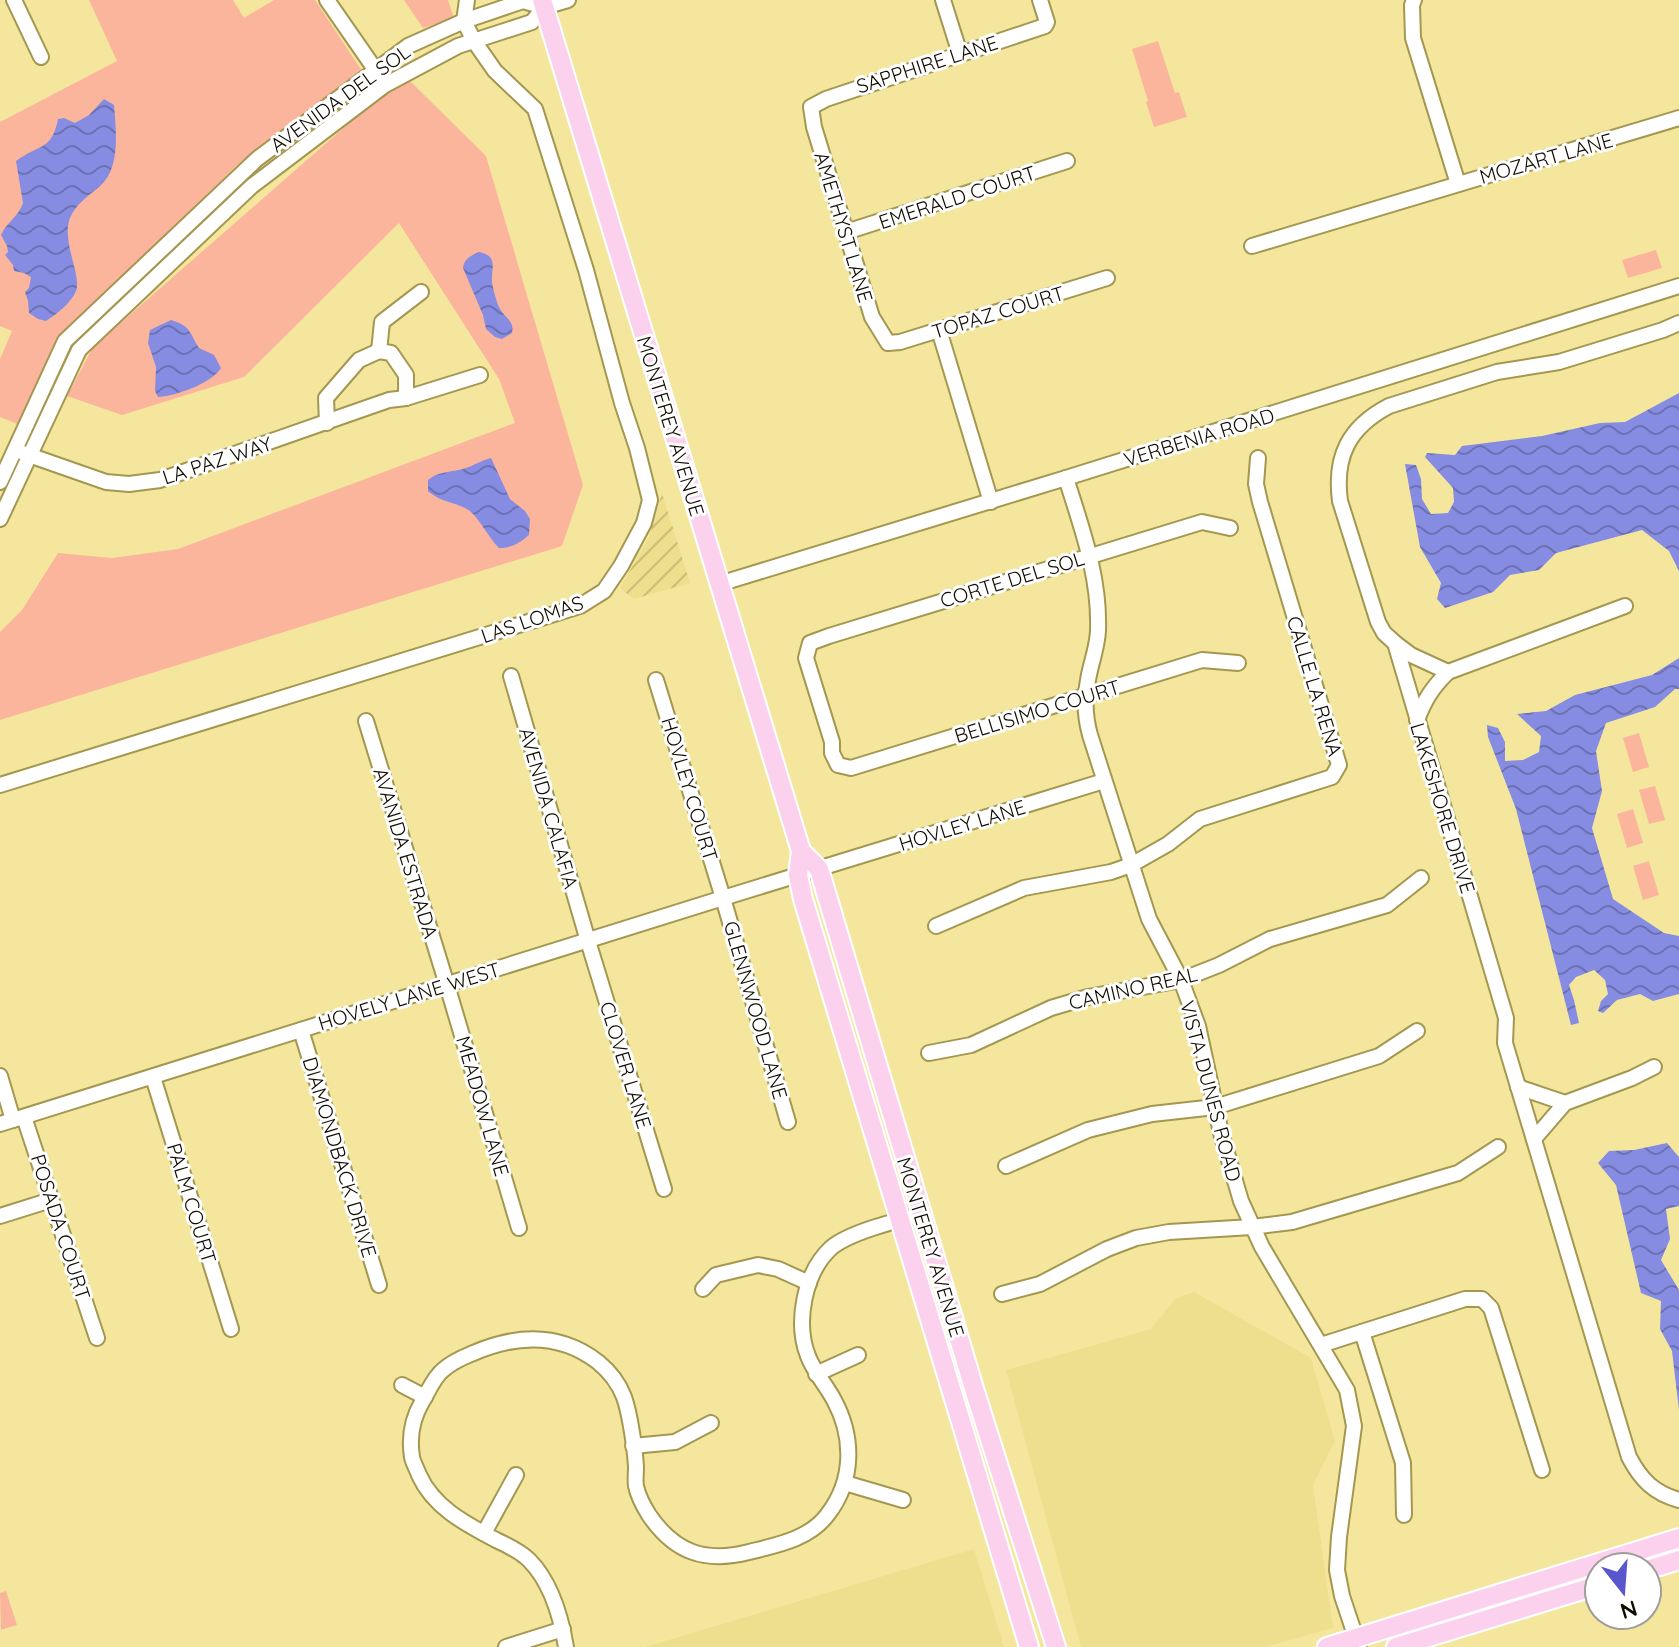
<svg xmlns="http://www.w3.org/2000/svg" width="1679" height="1647" viewBox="0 0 1679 1647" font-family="Quicksand,sans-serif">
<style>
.built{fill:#eddf8d}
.industrial{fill:url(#industrial-furrows)}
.green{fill:#fcb59d}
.water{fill:url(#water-waves)}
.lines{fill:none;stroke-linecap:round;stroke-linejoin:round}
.minor-casing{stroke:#a49750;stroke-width:18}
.major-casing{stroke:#fff;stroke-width:22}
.minor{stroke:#fff;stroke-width:14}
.major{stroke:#fbd1ee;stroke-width:18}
.labels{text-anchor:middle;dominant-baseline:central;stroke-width:6;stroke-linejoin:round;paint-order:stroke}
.street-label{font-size:20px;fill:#0f0b00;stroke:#fff}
</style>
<defs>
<pattern id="industrial-furrows" width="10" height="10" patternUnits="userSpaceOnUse" patternTransform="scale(2)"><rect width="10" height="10" fill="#eddf8d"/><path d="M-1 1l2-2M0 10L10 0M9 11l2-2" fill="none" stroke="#cabe78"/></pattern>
<pattern id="water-waves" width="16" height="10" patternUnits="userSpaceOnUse" patternTransform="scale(2)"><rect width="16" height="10" fill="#868ce1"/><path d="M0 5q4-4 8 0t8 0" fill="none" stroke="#6c71b4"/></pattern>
</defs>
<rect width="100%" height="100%" fill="#f4e79d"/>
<!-- built -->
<g class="built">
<polygon points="1194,1292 1311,1358 1335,1441 1313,1485 1333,1628 1265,1647 1081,1647 1006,1370 1151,1329 1175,1299"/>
<polygon points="974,1549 1004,1647 645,1647"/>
</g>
<!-- industrial -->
<polygon class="industrial" points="662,493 690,583 634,599 620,588 649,537"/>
<!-- green -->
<g class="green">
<polygon points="89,0 233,0 244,18 274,0 315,0 362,71 237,165 68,328 20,425 0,417 0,359 12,331 0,326 0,122 117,61"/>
<polygon points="404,0 448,0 454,18 423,28"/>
<polygon points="1158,41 1175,93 1179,92 1187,117 1154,127 1146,102 1148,101 1132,49"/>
<polygon points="404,75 486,156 583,485 562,546 0,720 0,632 22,610 58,553 112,558 178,549 515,423 499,379 399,223 244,377 122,415 67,396 93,347"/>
<polygon points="1656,250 1662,268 1628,278 1622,260"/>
<polygon points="1639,733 1649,767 1633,772 1623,738"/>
<polygon points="1655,786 1665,820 1649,824 1639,790"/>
<polygon points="1633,809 1643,843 1627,848 1617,814"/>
<polygon points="1649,861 1659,895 1643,900 1633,866"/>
<polygon points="6,1591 17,1625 1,1630 0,1593"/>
</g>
<!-- water -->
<g class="water">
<path d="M104,99L114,105C116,131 121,169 99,187C88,196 76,204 70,218C61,241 82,275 76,291C71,303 57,314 46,321L38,319L29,313L28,301L25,292L29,288L31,277L24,273L14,271L13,265L5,255L8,252L7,246L1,235C6,223 19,216 23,203L16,161C37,145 52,151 58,119L64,118L75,123L89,115Z"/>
<path d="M479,252C499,256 491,268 492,282C493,289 496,300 499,307C504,318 515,320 512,333L502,339L495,337L486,329L483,315L463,268C464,259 470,256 479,252Z"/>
<path d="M171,320C191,326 189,332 199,348L214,355L221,368C212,383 176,396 158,397L155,391L156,367L148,343L150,330Z"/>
<polygon points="1679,393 1679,571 1669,551 1642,530 1556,553 1539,570 1510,575 1493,592 1445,608 1437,599 1441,583 1420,547 1405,464 1416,465 1421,479 1422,499 1431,514 1448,513 1454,502 1453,488 1425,457 1427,453 1455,455 1462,446 1542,436 1600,423 1625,422"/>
<path d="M491,458L510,499L525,511L530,519L529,535C520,543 511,548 499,548C488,537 481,521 470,511C458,502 443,504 428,491V480C440,470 452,473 466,468C475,465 482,460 491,458Z"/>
<polygon points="1679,658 1679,689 1675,689 1655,707 1606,723 1596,751 1602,791 1592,828 1613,899 1664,933 1679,936 1679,994 1653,1001 1640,994 1617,1000 1603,1013 1598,1011 1601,1001 1608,994 1605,980 1594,970 1576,977 1569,985 1574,1000 1579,1023 1571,1025 1516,809 1488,737 1487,725 1498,728 1505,742 1505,761 1523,760 1539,752 1541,736 1517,714 1546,711 1575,695 1652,675"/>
<polygon points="1667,1143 1679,1157 1679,1206 1666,1209 1670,1239 1661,1260 1679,1290 1679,1410 1672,1351 1660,1329 1661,1301 1641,1293 1616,1185 1598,1163 1609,1151 1634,1150"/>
</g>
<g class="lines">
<defs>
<g id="minor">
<polyline points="14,0 41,57"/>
<polyline points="327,0 379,75"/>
<polyline points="943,0 960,54"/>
<polyline points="1040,0 1047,22 1045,26 826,99 811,107 814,127 872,317 888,343 900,342 1107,278"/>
<polyline points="1414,0 1412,5 1413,38 1458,184"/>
<polyline points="544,7 568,0"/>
<polyline points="846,232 1067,161"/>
<polyline points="1252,246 1679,118"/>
<path d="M1679,323L1663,330L1559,362L1497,372L1389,406C1349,427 1334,456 1340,501L1378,622L1384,633L1395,643L1506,1018L1505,1043L1629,1457C1641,1480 1654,1493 1679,1500"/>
<polyline points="939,330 991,502"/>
<polyline points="406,398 406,375 391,353 379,351 382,322 421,292"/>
<polyline points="327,423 326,398 359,360 379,351"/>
<polyline points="23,453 106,482 129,484 160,480 389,400 406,398 480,375"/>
<path d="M1066,478C1082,529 1100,577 1098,631C1097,649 1091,662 1088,680C1084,699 1085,717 1090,735L1149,919L1181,980L1198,1026L1221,1133L1241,1201L1262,1247L1347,1390L1354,1426L1339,1537L1337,1570L1342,1596L1359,1647"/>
<polyline points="0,482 65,341 257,159 408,46 464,21 523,1 544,7"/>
<polyline points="0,519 79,350 252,186 385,85 458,46 532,22 544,7"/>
<polyline points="1230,528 1202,522 829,636 810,643 806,658 832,742 832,753 838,765 851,768 1202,660 1238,663"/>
<polyline points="719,584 1066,478 1679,286"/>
<polyline points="1395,643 1411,655 1448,672"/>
<polyline points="511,676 588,941 664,1189"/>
<polyline points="656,680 723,898 788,1122"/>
<path d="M1417,720C1425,699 1432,688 1448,672L1625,606"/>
<polyline points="366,721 447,985 519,1228"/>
<polyline points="0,785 580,606 604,591 621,566 644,523 650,500 637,448 622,403 586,270 535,109 495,71 474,41 464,21 467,0"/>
<polyline points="936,926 1024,888 1111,872 1131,865 1168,844 1200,819 1332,777 1339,765 1260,502 1256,484 1258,458"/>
<polyline points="301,1030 379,1285"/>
<polyline points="929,1053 971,1045 1051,1008 1088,997 1181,980 1219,965 1270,939 1387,905 1421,878"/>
<polyline points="0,1076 13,1120"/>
<polyline points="153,1077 231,1329"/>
<polyline points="1518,1087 1565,1103"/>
<polyline points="24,1117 97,1338"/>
<polyline points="0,1124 723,898 1104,781"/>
<polyline points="1534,1139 1565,1103 1632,1078 1654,1067"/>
<polyline points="1006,1166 1088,1130 1152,1114 1215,1107 1379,1056 1417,1031"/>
<polyline points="0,1216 51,1200"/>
<polyline points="703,1289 716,1275 758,1265 778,1269 809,1283"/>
<polyline points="1002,1294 1040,1284 1107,1249 1136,1238 1169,1232 1252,1227 1292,1222 1458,1173 1498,1147"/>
<polyline points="1362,1332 1403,1463 1404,1515"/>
<polyline points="1321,1345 1465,1299 1482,1299 1491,1308 1542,1470"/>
<polyline points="816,1374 858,1355"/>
<polyline points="402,1385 425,1397"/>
<polyline points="633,1446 675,1442 711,1423"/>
<polyline points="845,1483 903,1500"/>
<polyline points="484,1533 516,1475"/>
<polyline points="506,1647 563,1629"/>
<path d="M566,1647C561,1617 551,1582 529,1560C520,1551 507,1545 496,1540C466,1524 434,1508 419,1475C417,1469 413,1463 412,1457C409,1438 412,1419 422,1402C428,1392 434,1377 443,1370C451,1363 461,1358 471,1354C514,1335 558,1331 598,1362C609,1371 619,1384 624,1397C630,1414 635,1449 636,1467C636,1473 635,1480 636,1486C638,1496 644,1507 649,1515C675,1553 705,1563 749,1552C777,1545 810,1539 828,1514C854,1480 854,1437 834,1400C826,1385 814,1372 808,1356C795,1323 804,1273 831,1248C848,1233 897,1220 920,1215"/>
</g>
<g id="major">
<polyline points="542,0 801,851 798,875 803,899 1029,1647"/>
<polyline points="801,851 819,869 975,1392 1056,1647"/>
<polyline points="1647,1570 1679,1560"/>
<polyline points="1327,1647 1679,1538"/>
<polyline points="1396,1647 1599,1585"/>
</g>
</defs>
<!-- minor casing -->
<use href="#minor" class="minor-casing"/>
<!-- major casing -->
<use href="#major" class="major-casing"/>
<!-- minor -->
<use href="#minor" class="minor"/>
<!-- major -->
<use href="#major" class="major"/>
</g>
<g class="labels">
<!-- street labels -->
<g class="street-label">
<text transform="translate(927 64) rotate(-18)">SAPPHIRE LANE</text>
<text transform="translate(340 98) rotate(-36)">AVENIDA DEL SOL</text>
<text transform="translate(1546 158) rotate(-16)">MOZART LANE</text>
<text transform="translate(957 197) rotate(-18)">EMERALD COURT</text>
<text transform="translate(844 227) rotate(73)">AMETHYST LANE</text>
<text transform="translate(998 312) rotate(-17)">TOPAZ COURT</text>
<text transform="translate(671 426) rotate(73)">MONTEREY AVENUE</text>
<text transform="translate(1199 437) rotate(-17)">VERBENIA ROAD</text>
<text transform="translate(217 460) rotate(-18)">LA PAZ WAY</text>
<text transform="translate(1012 579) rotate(-17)">CORTE DEL SOL</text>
<text transform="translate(532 619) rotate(-19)">LAS LOMAS</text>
<text transform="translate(1315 686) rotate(73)">CALLE LA RENA</text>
<text transform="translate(1037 711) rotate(-17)">BELLISIMO COURT</text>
<text transform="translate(690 789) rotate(73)">HOVLEY COURT</text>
<text transform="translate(549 808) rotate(74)">AVENIDA CALAFIA</text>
<text transform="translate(1443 808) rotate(73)">LAKESHORE DRIVE</text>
<text transform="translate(962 825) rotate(-17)">HOVLEY LANE</text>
<text transform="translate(406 853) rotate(73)">AVANIDA ESTRADA</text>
<text transform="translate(1133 988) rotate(-13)">CAMINO REAL</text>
<text transform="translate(409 996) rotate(-17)">HOVELY LANE WEST</text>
<text transform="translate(756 1010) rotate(74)">GLENNWOOD LANE</text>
<text transform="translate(626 1065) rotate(73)">CLOVER LANE</text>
<text transform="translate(1211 1091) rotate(75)">VISTA DUNES ROAD</text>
<text transform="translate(483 1106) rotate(74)">MEADOW LANE</text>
<text transform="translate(340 1157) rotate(73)">DIAMONDBACK DRIVE</text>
<text transform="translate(192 1203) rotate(73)">PALM COURT</text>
<text transform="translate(61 1227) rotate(72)">POSADA COURT</text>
<text transform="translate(931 1247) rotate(73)">MONTEREY AVENUE</text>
</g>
</g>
<!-- north arrow -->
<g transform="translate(1623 1591) rotate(163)"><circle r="38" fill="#ffffff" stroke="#9f9d99" stroke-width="2"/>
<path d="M0-6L14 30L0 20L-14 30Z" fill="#5a56ce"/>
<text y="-12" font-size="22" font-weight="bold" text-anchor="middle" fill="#0f0b00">N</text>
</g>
</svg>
